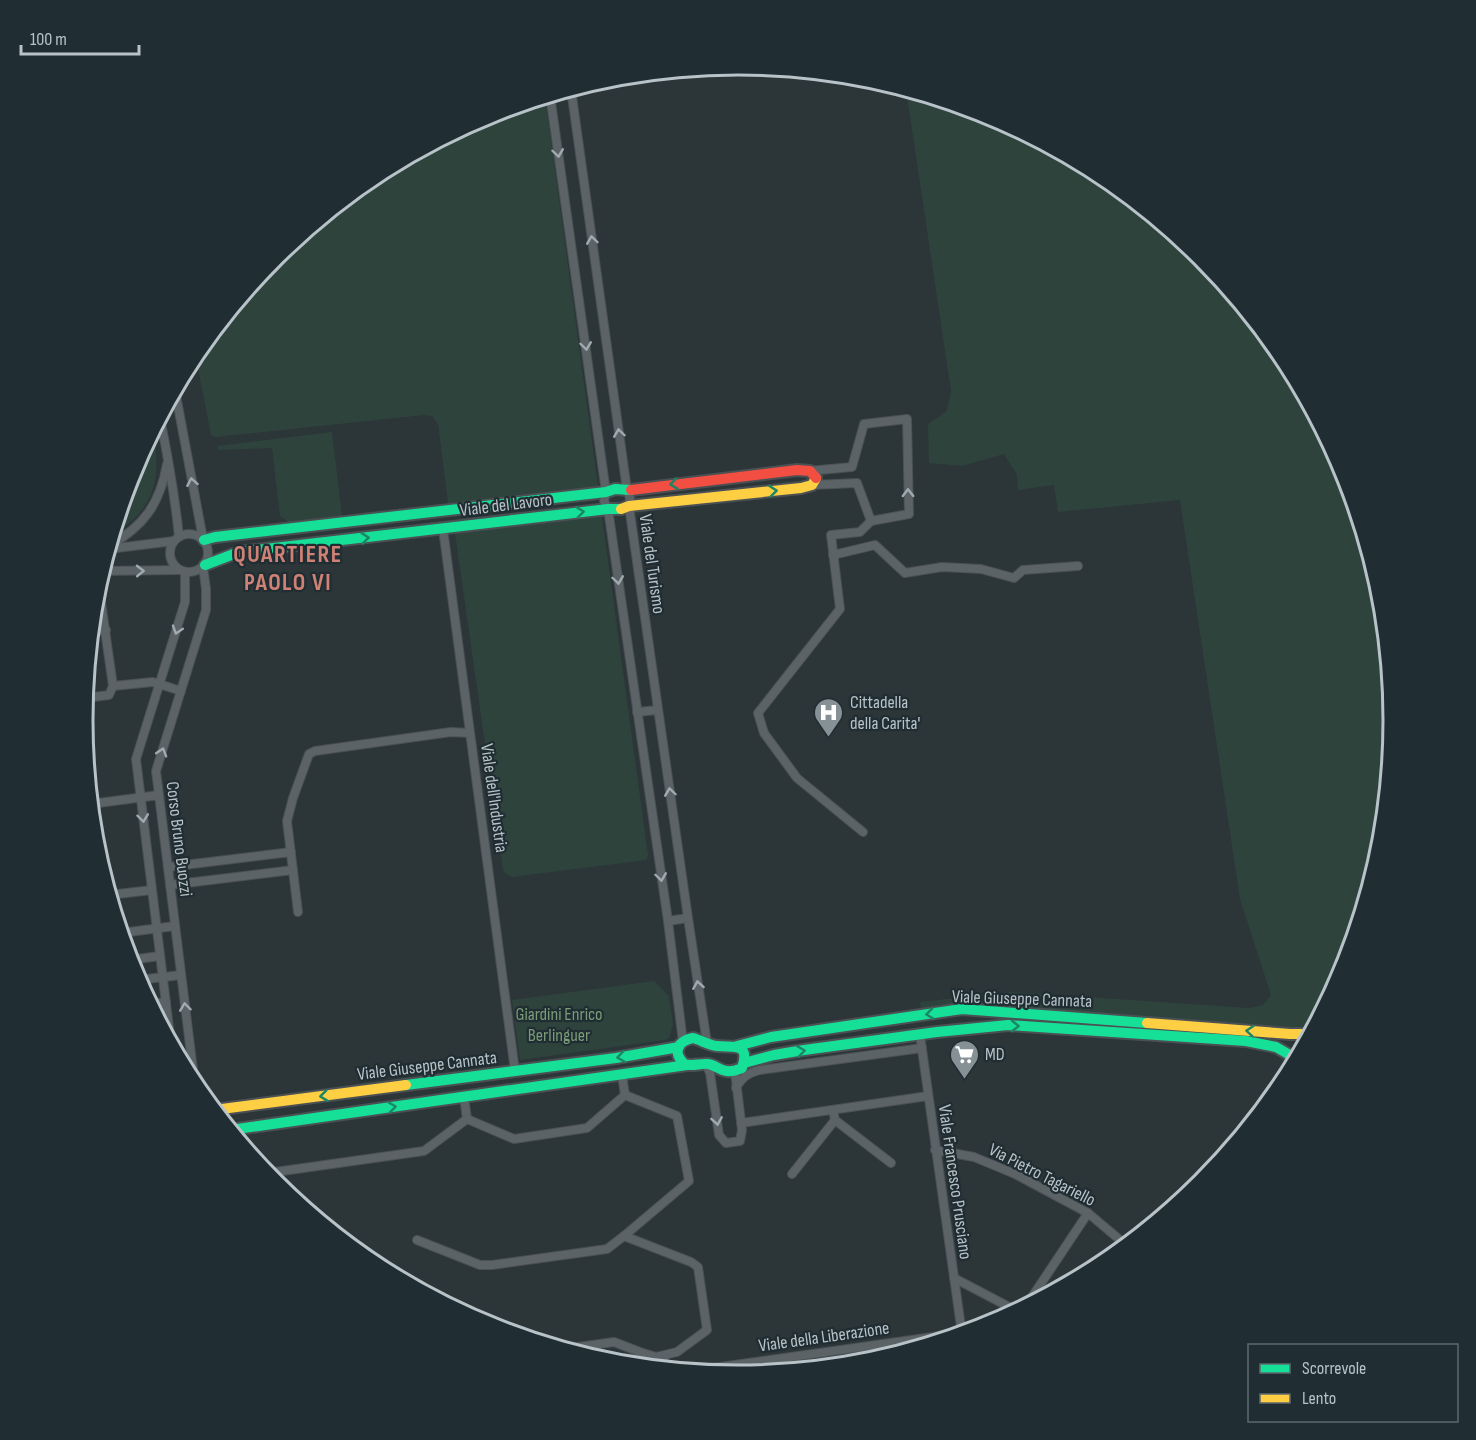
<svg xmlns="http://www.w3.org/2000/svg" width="1476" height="1440" viewBox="0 0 1476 1440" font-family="'Sofia Sans Condensed',sans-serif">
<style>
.green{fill:#2f433d}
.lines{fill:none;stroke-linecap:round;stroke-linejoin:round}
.street-casing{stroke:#4a5053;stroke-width:10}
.fast-casing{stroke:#4a5053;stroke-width:14}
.slow-casing{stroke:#4a5053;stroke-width:14}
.jam-casing{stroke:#4a5053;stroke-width:14}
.street{stroke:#5c6366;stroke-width:8}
.fast{stroke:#16e098;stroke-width:10}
.slow{stroke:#ffcf43;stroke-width:10}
.jam{stroke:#f24e42;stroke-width:10}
.oneway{stroke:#a0abb0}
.oneway2{stroke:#1b8666}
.labels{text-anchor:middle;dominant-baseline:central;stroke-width:4.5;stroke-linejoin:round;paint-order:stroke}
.street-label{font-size:18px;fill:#b7c3c8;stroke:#202d33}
.poi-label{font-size:18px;fill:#b7c3c8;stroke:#202d33;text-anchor:start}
.park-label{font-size:18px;fill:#7a9c77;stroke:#202d33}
.district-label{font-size:24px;font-weight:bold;letter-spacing:1.5px;fill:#cf8175;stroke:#202d33}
.rim{fill:none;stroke:#b7c3c8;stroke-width:3}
</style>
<rect width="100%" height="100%" fill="#2c3538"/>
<!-- green -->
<g class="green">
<polygon points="906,89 989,115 1102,175 1202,257 1283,356 1344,469 1381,592 1393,720 1381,848 1343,971 1314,1027 1286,1030 921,1011 920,1002 1011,992 1249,1008 1263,1005 1271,995 1240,899 1180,500 1058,512 1054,485 1018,490 1017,475 1004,454 962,466 929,463 928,424 947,411 951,391"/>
<polygon points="545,97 598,486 448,503 438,424 432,416 424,415 215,437 211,435 195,353 275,256 374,175 487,114"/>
<path d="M153,431C159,463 160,493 135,518C128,524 120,529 112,535L133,469Z"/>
<polygon points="332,432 342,516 289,522 280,516 272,448 218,450 217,446"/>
<polygon points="602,517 648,855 647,860 512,877 506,874 503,870 455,533"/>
<polygon points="90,642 96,685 86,686"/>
<polygon points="654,981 669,996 673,1025 669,1038 665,1040 520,1060 512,1000"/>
</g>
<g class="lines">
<defs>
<g id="street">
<polyline points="571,89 627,490 630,498 629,506 688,918 707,1043"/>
<polyline points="550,95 606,492 604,501 608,509 668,921 683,1042"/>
<polyline points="175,390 203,539"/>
<path d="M160,418C168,457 175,497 179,537"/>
<polyline points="808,471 852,467 864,424 907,419 909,514 871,521 857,483 812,485"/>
<polyline points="443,529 515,1071"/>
<circle cx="189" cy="553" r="19"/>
<path d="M109,546C144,526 160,504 167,464"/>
<polyline points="108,549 174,541"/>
<polyline points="833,555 875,545 905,573 942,567 981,569 1014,578 1023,570 1078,566"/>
<polyline points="101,571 179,570"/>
<polyline points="91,632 106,630"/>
<polyline points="113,686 153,682 181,691"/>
<polyline points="85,698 109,695 113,686 98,581"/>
<polyline points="637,712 658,710"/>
<polyline points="91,804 159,795"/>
<polyline points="863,832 797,778 764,733 758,713 840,609 831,535 860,532 871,521"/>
<polyline points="168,867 291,852"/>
<polyline points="170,885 293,870"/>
<polyline points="109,895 152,890"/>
<polyline points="298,912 287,821 293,798 309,754 315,751 451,732 470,733"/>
<polyline points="668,921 688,918"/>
<polyline points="121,933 175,926"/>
<polyline points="129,960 160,956"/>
<polyline points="138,980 181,975"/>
<polyline points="150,1004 166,1002"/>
<polyline points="920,1035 962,1334"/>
<polyline points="171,1044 136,759 185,602 185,572"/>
<polyline points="706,1064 710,1073 719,1135 726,1143 740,1141 742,1130 735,1072"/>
<polyline points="622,1075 625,1095"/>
<polyline points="195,1086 156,771 206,610 206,589 203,567"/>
<path d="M736,1088C742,1077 748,1073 760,1070L922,1048"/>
<polyline points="464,1097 467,1119"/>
<polyline points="833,1110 835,1120 891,1163"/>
<polyline points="741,1123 928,1096"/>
<polyline points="935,1150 974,1157 1015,1174 1088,1213 1126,1245"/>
<polyline points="265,1172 268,1173 424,1151 467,1119"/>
<polyline points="792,1174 835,1120"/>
<polyline points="417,1240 480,1265 492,1265 607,1249 624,1236 689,1181 677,1116 625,1095 587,1128 514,1139 467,1119"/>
<polyline points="954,1278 1017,1311"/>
<polyline points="1026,1306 1088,1213"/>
<polyline points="564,1349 614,1342 640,1352 656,1357 677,1352 707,1330 698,1267 691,1262 624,1236"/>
<polyline points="664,1356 665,1368"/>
<polyline points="691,1371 961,1333"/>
</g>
<g id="fast">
<polyline points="204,540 215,537 606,492 615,489 631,490"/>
<polyline points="205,565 239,552 608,509 621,509"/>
<path d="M693,1038C701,1040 708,1045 717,1046C732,1048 751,1041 742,1068C737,1070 733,1072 727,1071C721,1071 715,1065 708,1064C700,1063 692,1067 684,1064C672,1051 678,1041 693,1038Z"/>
<polyline points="737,1046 771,1037 962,1009 1147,1023"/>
<polyline points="744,1063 774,1055 804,1050 937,1032 1008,1025 1246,1041 1276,1047 1295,1058"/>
<polyline points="406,1085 616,1058 679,1047"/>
<polyline points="230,1130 687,1065"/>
</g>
<g id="slow">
<polyline points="621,509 629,506 801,488 812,485 816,478"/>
<polyline points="1147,1023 1290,1034 1309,1034"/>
<polyline points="214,1110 406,1085"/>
</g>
<polyline id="jam" points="631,490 797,470 810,471 816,478"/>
</defs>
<!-- street casing -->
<use href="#street" class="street-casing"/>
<!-- fast casing -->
<use href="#fast" class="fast-casing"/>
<!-- slow casing -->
<use href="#slow" class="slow-casing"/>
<!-- jam casing -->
<use href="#jam" class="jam-casing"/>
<!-- street -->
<use href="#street" class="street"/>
<!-- fast -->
<use href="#fast" class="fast"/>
<!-- slow -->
<use href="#slow" class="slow"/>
<!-- jam -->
<use href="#jam" class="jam"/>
</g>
<!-- one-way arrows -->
<defs><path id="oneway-chevron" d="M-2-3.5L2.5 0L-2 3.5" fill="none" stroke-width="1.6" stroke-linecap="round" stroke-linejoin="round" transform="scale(1.5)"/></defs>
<g class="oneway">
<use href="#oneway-chevron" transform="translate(558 153) rotate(82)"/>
<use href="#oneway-chevron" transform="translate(592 240) rotate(-98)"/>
<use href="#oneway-chevron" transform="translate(586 346) rotate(82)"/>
<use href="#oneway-chevron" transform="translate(619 433) rotate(-98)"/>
<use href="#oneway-chevron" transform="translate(192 482) rotate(-100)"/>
<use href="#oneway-chevron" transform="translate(908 493) rotate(-91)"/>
<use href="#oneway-chevron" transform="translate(140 571) rotate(-1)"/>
<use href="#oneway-chevron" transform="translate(618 580) rotate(82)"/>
<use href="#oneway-chevron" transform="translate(177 630) rotate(108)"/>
<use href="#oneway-chevron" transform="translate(162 752) rotate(-73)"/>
<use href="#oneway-chevron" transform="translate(670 792) rotate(-98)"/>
<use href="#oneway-chevron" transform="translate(143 818) rotate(83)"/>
<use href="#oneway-chevron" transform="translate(661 877) rotate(82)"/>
<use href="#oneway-chevron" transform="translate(698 985) rotate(-99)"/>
<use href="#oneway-chevron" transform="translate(185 1007) rotate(-97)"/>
<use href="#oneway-chevron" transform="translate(717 1121) rotate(81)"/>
</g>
<g class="oneway2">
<use href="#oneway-chevron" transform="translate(674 484) rotate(173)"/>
<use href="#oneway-chevron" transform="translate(773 491) rotate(-6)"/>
<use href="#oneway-chevron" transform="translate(580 512) rotate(-7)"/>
<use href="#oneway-chevron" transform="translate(365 538) rotate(-6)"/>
<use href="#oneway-chevron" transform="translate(930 1014) rotate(172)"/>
<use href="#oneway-chevron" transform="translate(1015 1026) rotate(1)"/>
<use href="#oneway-chevron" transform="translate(1250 1031) rotate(-175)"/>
<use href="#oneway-chevron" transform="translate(801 1051) rotate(-8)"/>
<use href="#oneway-chevron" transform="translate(621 1057) rotate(172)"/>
<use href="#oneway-chevron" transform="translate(324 1096) rotate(173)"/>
<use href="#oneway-chevron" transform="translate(392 1107) rotate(-8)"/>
</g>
<!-- icons -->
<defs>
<symbol id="hospital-pin" viewBox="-11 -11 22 30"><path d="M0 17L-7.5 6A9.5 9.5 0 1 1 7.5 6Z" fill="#869196" stroke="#202d33"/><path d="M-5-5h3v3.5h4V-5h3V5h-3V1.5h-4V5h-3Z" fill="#fff"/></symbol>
<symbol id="supermarket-pin" viewBox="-11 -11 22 30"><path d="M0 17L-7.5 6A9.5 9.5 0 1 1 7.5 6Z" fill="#869196" stroke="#202d33"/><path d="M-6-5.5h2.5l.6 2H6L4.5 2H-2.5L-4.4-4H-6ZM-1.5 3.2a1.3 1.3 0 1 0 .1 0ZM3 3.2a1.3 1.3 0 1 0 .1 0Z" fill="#fff"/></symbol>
</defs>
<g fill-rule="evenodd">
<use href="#hospital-pin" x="812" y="696" width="33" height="45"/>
<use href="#supermarket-pin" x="948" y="1038" width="33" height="45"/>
</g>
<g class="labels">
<!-- street labels -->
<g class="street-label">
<text transform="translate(506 505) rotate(-7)">Viale del Lavoro</text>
<text transform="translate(652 564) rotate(82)">Viale del Turismo</text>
<text transform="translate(494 798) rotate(82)">Viale dell'Industria</text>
<text transform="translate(179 839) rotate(83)">Corso Bruno Buozzi</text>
<text transform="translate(1022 999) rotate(2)">Viale Giuseppe Cannata</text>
<text transform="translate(427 1066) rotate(-7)">Viale Giuseppe Cannata</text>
<text transform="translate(1042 1175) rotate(27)">Via Pietro Tagariello</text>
<text transform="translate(955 1182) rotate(82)">Viale Francesco Prusciano</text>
<text transform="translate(824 1337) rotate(-8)">Viale della Liberazione</text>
</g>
<!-- poi labels -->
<g class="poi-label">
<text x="850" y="702">Cittadella<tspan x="850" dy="21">della Carita'</tspan></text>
<text x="985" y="1054">MD</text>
</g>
<!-- park labels -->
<g class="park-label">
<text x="559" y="1014">Giardini Enrico<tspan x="559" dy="21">Berlinguer</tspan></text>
</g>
<!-- district labels -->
<g class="district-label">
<text x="288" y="554">QUARTIERE<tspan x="288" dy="28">PAOLO VI</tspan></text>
</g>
</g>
<!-- crop -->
<path d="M0 0H1476V1440H0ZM93 720a645 645 0 1 1 1290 0a645 645 0 1 1-1290 0Z" fill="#202d33" fill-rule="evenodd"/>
<path class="rim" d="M93 720a645 645 0 1 1 1290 0a645 645 0 1 1-1290 0Z"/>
<!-- legend -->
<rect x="1248" y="1344" width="210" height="78" fill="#202d33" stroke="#5c696f" stroke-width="1.5"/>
<rect x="1260" y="1364" width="30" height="9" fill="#16e098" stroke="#5c696f" stroke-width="1.5"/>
<text x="1302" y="1374" font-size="18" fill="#b7c3c8">Scorrevole</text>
<rect x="1260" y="1394" width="30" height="9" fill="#ffcf43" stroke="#5c696f" stroke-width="1.5"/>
<text x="1302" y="1404" font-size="18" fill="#b7c3c8">Lento</text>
<!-- scale -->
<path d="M21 45v9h118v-9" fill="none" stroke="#b7c3c8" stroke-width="3"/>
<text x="30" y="45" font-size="18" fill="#b7c3c8" stroke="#202d33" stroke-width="4.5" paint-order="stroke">100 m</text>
</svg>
